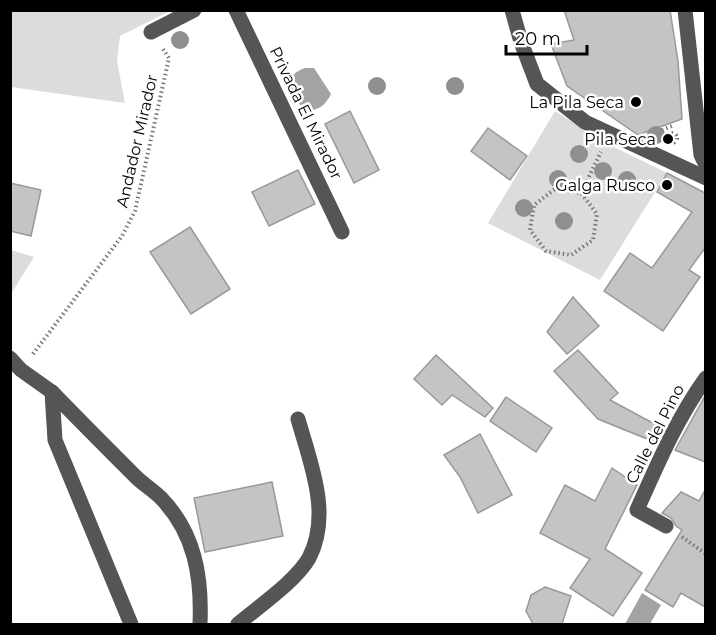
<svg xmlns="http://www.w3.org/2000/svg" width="716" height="635" viewBox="0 0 716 635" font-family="Montserrat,sans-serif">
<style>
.green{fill:#dcdcdc}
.water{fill:#a3a3a3}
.building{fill:#c4c4c4;stroke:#999;stroke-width:1.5}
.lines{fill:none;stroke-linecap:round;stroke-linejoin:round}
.path{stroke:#777;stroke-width:4;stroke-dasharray:1.5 3;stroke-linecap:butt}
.minor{stroke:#555;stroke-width:15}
.tree{fill:#8f8f8f}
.poi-dot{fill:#000;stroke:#fff;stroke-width:2}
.labels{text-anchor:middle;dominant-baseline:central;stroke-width:5;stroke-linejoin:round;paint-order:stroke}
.poi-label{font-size:16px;fill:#000;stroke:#fff;text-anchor:end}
.street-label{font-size:16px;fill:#000;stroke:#fff}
</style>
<rect width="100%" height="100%" fill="#fff"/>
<!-- green -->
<g class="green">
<polygon points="11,10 170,10 170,11 120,36 117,61 125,103 11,87"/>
<polygon points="555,111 606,143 667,173 600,280 488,223"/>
<polygon points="11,250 34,257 11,294 10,250"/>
</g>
<!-- water -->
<g class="water">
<path d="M305,68H314L331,94C325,106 318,111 304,111L287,85C291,76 296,71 305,68Z"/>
<polygon points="642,593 661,605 650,624 625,624"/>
</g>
<!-- building -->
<g class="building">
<polygon points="564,10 670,10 678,61 682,119 638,135 567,86 551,44 574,40"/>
<polygon points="350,111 379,170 354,183 325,124"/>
<polygon points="488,128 527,156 510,180 471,151"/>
<polygon points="298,170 315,204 269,226 252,192"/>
<polygon points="667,173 705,193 705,248 689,270 700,277 663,331 604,291 630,253 652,268 692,212 657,192"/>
<polygon points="10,183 41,190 31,236 10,231"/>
<polygon points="190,227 230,289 191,314 150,252"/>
<polygon points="573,297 599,326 567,354 547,332"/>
<polygon points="578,350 618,393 610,400 664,429 657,443 598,419 554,371"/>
<polygon points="436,355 493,408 485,417 452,395 442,405 414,379"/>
<polygon points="705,396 705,462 675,450"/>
<polygon points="506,397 552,428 536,452 490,421"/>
<polygon points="480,434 512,495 478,513 460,477 444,455"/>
<polygon points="612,468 637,485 605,549 642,573 613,616 570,588 590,559 540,533 565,485 595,501"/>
<polygon points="272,482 283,536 205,552 194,498"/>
<polygon points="705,490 705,607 681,593 673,607 645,590 682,530 676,526 671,518 662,513 681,492 699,501"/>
<polygon points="545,587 571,596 562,624 533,624 526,611 531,595"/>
</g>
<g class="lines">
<!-- path -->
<g class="path">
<polyline points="658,132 674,125"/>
<circle cx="672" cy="138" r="5"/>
<polygon points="555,189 581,193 597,214 593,240 571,255 546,251 530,230 534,205"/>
<polyline points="581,193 601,152"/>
<polyline points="33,354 122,236 135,211 169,58 163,49"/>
<polyline points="682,537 706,554"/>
</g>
<!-- minor -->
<g class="minor">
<polyline points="236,10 342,232"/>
<polyline points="512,10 521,42 537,84 585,122 706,178"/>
<polyline points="685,10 701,155 706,165"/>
<polyline points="151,32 194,10"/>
<polyline points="10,358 21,370 52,392 55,440 131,624"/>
<path d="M52,392C79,420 106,447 133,474C141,483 152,489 161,498C195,533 202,577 200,624"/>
<path d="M666,526L637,510C657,465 677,418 706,378"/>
<path d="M238,624C258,607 296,581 309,558C332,514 310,462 298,419"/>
</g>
</g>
<!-- trees -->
<g class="tree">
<circle cx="180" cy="40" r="9"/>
<circle cx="377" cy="86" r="9"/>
<circle cx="455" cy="86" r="9"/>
<circle cx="656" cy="135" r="9"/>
<circle cx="579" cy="154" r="9"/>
<circle cx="603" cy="171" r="9"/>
<circle cx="558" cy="179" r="9"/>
<circle cx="627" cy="180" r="9"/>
<circle cx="524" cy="208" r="9"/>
<circle cx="564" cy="221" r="9"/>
</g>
<!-- markers -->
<g class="poi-dot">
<circle cx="636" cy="102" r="6"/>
<circle cx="668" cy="139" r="6"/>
<circle cx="667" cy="185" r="6"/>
</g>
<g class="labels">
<!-- poi labels -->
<g class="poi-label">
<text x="624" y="102">La Pila Seca</text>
<text x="656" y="139">Pila Seca</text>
<text x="655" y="185">Galga Rusco</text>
</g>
<!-- street labels -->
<g class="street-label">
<text transform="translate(306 113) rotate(64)">Privada El Mirador</text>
<text transform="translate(137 141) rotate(-77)">Andador Mirador</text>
<text transform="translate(655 434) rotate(-63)">Calle del Pino</text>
</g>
</g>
<!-- border -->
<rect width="716" height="635" fill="none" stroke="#000000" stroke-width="24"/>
<!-- scale -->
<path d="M506 45v9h81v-9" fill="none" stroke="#000000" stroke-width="3"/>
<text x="515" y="45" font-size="18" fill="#000000" stroke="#ffffff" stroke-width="4.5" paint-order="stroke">20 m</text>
</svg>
